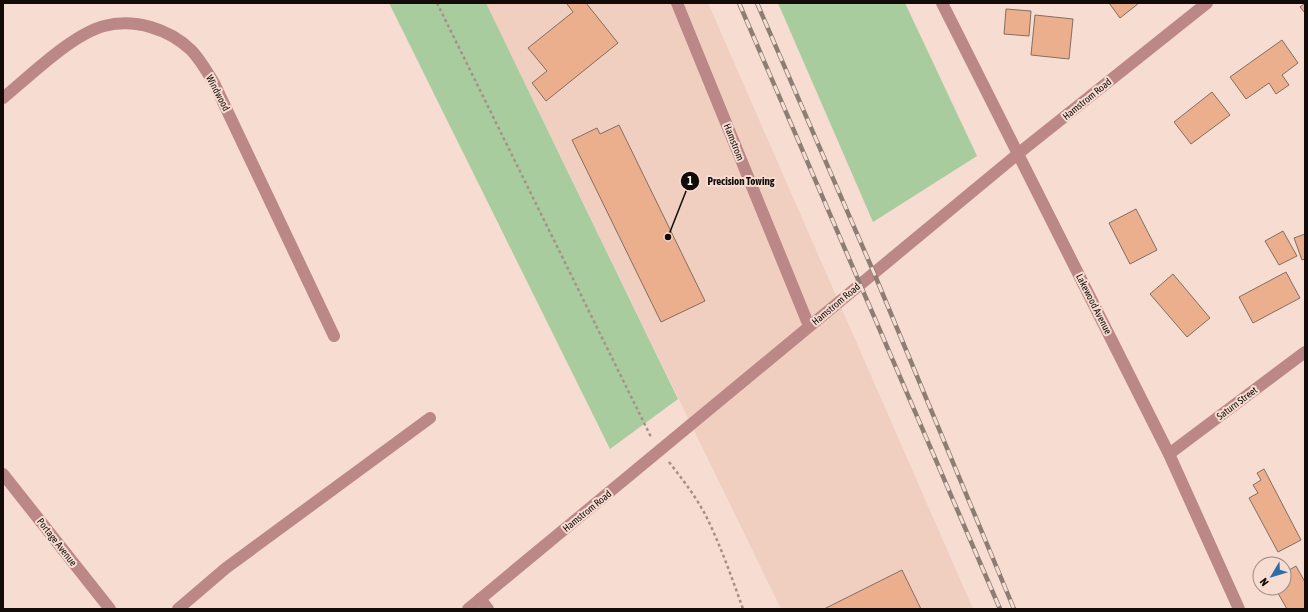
<svg xmlns="http://www.w3.org/2000/svg" width="1308" height="612" viewBox="0 0 1308 612" font-family="'Asap Condensed',sans-serif">
<style>
.built{fill:#f0cfc0}
.green{fill:#a9cc9e}
.building{fill:#ebaf8e;stroke:#836e62}
.lines{fill:none;stroke-linecap:round;stroke-linejoin:round}
.path{stroke:#a59189;stroke-width:2.5;stroke-dasharray:3 3;stroke-linecap:butt}
.minor{stroke:#bc8887;stroke-width:12}
.rail-casing{stroke:#8e7d75;stroke-width:4.5}
.rail{stroke:#f6dcd1;stroke-width:3;stroke-dasharray:9;stroke-linecap:butt}
.labels{text-anchor:middle;dominant-baseline:central;stroke-width:4;stroke-linejoin:round;paint-order:stroke}
.street-label{font-size:10px;fill:#130b07;stroke:#f6dcd1}
.leader{fill:none;stroke:#130b07;stroke-width:1.5}
.callout-dot{fill:#130b07;stroke:#f6dcd1;stroke-width:1.5}
.mark-label{font-size:12px;text-anchor:middle;font-weight:bold;fill:#fff}
.callout-label{font-size:11px;text-anchor:middle;font-weight:bold;fill:#130b07;stroke:#f6dcd1;stroke-width:4;stroke-linejoin:round;paint-order:stroke}
</style>
<rect width="100%" height="100%" fill="#f6dcd1"/>
<!-- built -->
<polygon class="built" points="486,3 708,3 973,609 781,609"/>
<!-- green -->
<g class="green">
<polygon points="389,3 486,3 678,399 610,449"/>
<polygon points="778,3 905,3 977,156 873,222"/>
</g>
<!-- building -->
<g class="building">
<polygon points="568,3 586,3 618,43 546,101 532,83 547,71 528,48 573,12 567,4"/>
<polygon points="1109,3 1139,3 1120,18"/>
<polygon points="1305,3 1305,13 1300,7"/>
<polygon points="1006,9 1031,11 1029,36 1004,34"/>
<polygon points="1035,15 1073,19 1069,59 1031,55"/>
<polygon points="1282,40 1298,63 1282,75 1289,85 1276,94 1269,83 1246,99 1230,77"/>
<polygon points="1212,92 1230,115 1191,144 1174,122"/>
<polygon points="619,125 705,301 661,322 572,140 597,128 600,134"/>
<polygon points="1136,209 1157,250 1130,264 1109,223"/>
<polygon points="1283,231 1297,256 1279,265 1265,241"/>
<polygon points="1305,234 1305,259 1302,260 1294,238"/>
<polygon points="1286,272 1300,298 1253,323 1239,297"/>
<polygon points="1173,274 1210,318 1187,337 1150,294"/>
<polygon points="1264,469 1301,540 1278,552 1249,498 1258,493 1253,485 1261,480 1257,473"/>
<polygon points="1296,566 1305,582 1305,609 1287,609 1275,588 1284,588 1284,573"/>
<polygon points="902,570 921,609 824,609"/>
</g>
<g class="lines">
<!-- path -->
<g class="path">
<polyline points="437,3 651,437"/>
<path d="M669,462C683,480 697,498 707,518C721,547 732,578 743,609"/>
</g>
<!-- minor -->
<g class="minor">
<polyline points="677,3 809,326"/>
<polyline points="942,3 1169,454 1239,609"/>
<path d="M3,98C30,76 71,35 104,26C135,18 169,29 191,50C200,59 207,72 214,83L334,336"/>
<polyline points="1169,454 1305,352"/>
<polyline points="3,474 110,609"/>
<polyline points="480,599 488,609"/>
<polyline points="178,609 226,568 430,418"/>
<polyline points="468,609 1019,153 1207,3"/>
</g>
<defs>
<g id="rail">
<polyline points="739,3 1000,609"/>
<polyline points="757,3 874,273 1014,609"/>
</g>
</defs>
<!-- rail casing -->
<use href="#rail" class="rail-casing"/>
<!-- rail -->
<use href="#rail" class="rail"/>
</g>
<g class="labels">
<!-- street labels -->
<g class="street-label">
<text transform="translate(218 93) rotate(62)">Windwood</text>
<text transform="translate(1087 99) rotate(-39)">Hamstrom Road</text>
<text transform="translate(734 142) rotate(68)">Hamstrom</text>
<text transform="translate(836 304) rotate(-40)">Hamstrom Road</text>
<text transform="translate(1094 304) rotate(63)">Lakewood Avenue</text>
<text transform="translate(1237 403) rotate(-37)">Saturn Street</text>
<text transform="translate(587 511) rotate(-39)">Hamstrom Road</text>
<text transform="translate(57 542) rotate(52)">Portage Avenue</text>
</g>
</g>
<!-- callouts -->
<path class="leader" d="M668 237L690 181"/>
<g class="callout-dot">
<circle cx="668" cy="237" r="4"/>
<circle cx="690" cy="181" r="10"/>
</g>
<g class="mark-label">
<text x="690" y="185">1</text>
</g>
<g class="callout-label">
<text x="741" y="185">Precision Towing</text>
</g>
<!-- border -->
<rect width="1308" height="612" fill="none" stroke="#130b07" stroke-width="8"/>
<!-- north arrow -->
<g transform="translate(1272 576) rotate(232)"><circle r="19" fill="#f6dcd1" stroke="#9b8880"/>
<path d="M0-3L7 15L0 10L-7 15Z" fill="#2d6fa5"/>
<text y="-6" font-size="11" font-weight="bold" text-anchor="middle" fill="#130b07">N</text>
</g>
</svg>
